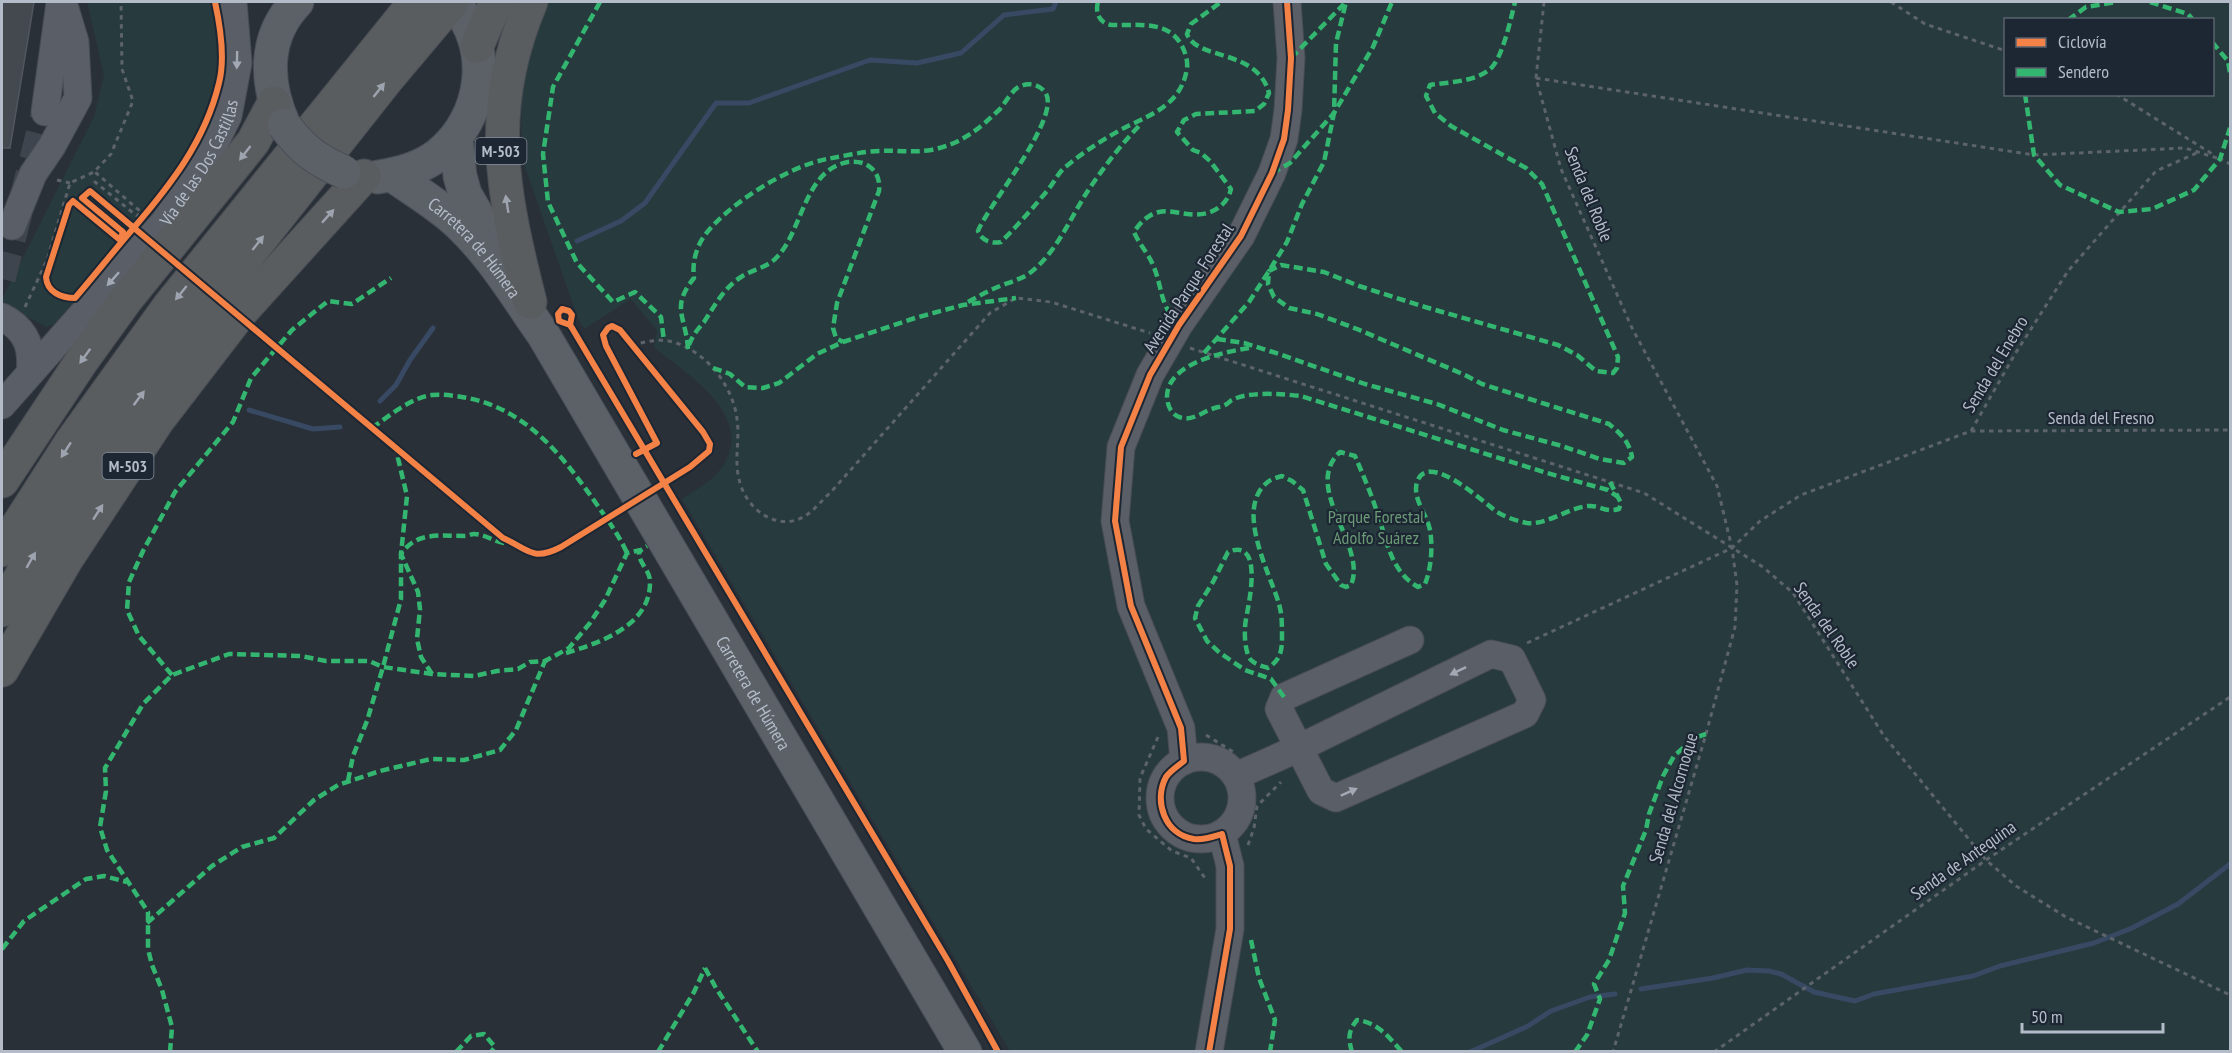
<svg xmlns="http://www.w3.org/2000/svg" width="2232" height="1053" viewBox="0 0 2232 1053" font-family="'PT Sans Narrow',sans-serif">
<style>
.green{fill:#273a3e;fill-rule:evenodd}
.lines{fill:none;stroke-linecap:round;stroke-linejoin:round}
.stream{stroke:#384963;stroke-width:5}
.building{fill:#444950;stroke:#52575f;stroke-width:1.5}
.minor-tunnel{stroke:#3f454e;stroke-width:27;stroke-dasharray:27 14;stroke-linecap:butt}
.minor-casing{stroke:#484c53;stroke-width:29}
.major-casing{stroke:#484c55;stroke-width:35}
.highway-casing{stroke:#474c53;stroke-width:35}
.path{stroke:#5d636a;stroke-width:3;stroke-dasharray:4.5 4.5;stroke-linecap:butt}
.minor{stroke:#5a5e66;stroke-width:27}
.major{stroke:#5c6168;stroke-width:33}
.highway{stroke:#5a5d60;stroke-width:33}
.major-bridge-casing{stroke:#484c55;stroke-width:35;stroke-linecap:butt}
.path-bridge{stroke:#5d636a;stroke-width:3;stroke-dasharray:4.5 4.5;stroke-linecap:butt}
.major-bridge{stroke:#5c6168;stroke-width:33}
.quiet{stroke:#33b770;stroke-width:4.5;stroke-dasharray:9 4.5;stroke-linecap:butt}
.cycleway-casing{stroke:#1d2633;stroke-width:10}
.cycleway{stroke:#f48246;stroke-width:6}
.oneway{fill:#a2a9b5}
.oneway2{fill:#9ea4af}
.labels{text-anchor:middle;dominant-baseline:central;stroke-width:4.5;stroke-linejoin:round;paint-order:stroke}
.shield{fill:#1d2633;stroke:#878f9c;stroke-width:1.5}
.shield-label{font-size:16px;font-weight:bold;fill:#b4bcc9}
.street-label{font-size:18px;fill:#b4bcc9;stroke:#1d2633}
.park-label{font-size:18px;fill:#6b9a76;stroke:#1d2633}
</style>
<rect width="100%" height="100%" fill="#2a3038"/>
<!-- green -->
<g class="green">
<path d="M87,2H215C220,24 225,61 219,84C205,142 169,187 131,232C105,262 80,293 55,324L46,327L2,302V299L94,117L104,75Z"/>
<path d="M547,2H2230V1051H1010L682,499C694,491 710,482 719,471C760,420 690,375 654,348L657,331L631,299L584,329L578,319L522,158L521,89L542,9ZM2006,20H2212V94H2006Z"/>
</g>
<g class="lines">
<!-- stream -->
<g class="stream">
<polyline points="577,241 621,221 645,203 716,103 749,103 870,60 917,63 961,53 1004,15 1053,9 1056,2"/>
<polyline points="380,401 396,385 410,360 433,328"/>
<polyline points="249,410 313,429 340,427"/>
<polyline points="1641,989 1713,978 1747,970 1769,971 1781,974 1814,992 1855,1001 1874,994 1973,976 2000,966 2094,943 2132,928 2178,904 2230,864"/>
<polyline points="1470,1052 1528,1026 1551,1011 1590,997 1615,994"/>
</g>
</g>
<!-- building -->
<polygon class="building" points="2,2 34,2 10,148 2,148"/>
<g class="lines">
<!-- minor-tunnel -->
<polyline class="minor-tunnel" points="2,279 45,112"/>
<defs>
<g id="minor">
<polyline points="45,112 60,3"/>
<polyline points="12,226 33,174 52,146 78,98 75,42 63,2"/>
<path d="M2,317C26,329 33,347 30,373"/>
<path id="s1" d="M2,405L165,221L206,161L228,116L238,63L233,2"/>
<circle cx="1201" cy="798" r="41"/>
<polyline points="1184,761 1181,728 1131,606 1115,521 1121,447 1150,375 1179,325 1241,236 1272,173 1284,139 1288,110 1291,58 1287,2"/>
<polyline points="1236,776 1299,748 1491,654 1512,659 1532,700 1525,714 1336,798 1321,791 1279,709 1284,697 1410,640"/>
<polyline points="1209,1052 1230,929 1230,866 1222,834"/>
</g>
<g id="major">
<path d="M284,125C265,83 263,37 297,2"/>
<polyline points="456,138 460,176 465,194 491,239"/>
<path id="s2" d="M392,175C415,191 439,205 459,224C492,255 517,297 543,334L965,1052"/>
<path d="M378,177C399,174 421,168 438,155C485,118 494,46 453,2"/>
</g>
<g id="highway">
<polyline points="477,46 496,2"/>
<path d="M530,302C502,192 485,110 531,2"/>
<polyline points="2,481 81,362 125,301 253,142 274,103"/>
<polyline points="2,550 72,441 170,305 415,2"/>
<polyline points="2,610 33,555 104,445 195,322 388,78 452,2"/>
<polyline points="2,670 66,560 158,420 241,312 364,176"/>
</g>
</defs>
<!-- minor casing -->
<use href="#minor" class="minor-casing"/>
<!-- major casing -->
<use href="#major" class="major-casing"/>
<!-- highway casing -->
<use href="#highway" class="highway-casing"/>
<!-- path -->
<g class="path">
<polyline points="1544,2 1536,78 1561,169 1632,328 1717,486 1732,548 1737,585 1735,627 1706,734 1613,1052"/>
<polyline points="1891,2 1925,24 2006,51"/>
<polyline points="1536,78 2034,155 2185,148 2220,159"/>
<polyline points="2116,94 2214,155"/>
<polyline points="2219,158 2230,164"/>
<polyline points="57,180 70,183"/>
<polyline points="90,191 95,182 137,216 141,212 95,172"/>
<polyline points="25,307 47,260 70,183 94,172 111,154 133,101 122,69 121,2"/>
<path d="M632,345C645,342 659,338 673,342C706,351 733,386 737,419C740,439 734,460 739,479C745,509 779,535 808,514C816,508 823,499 831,492L990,313L1016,298L1051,302L1150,333"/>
<polyline points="1190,348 1644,493 1763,567 1793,593 1884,736 1986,860 2016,886 2066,917 2230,995"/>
<polyline points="1971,431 2230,430"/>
<polyline points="1527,643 1732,548 1760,521 1801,495 1971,431 2015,354 2068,271 2156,171 2199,152"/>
<polyline points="1206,735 1235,753"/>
<polyline points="1158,737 1140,778 1139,815 1146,829 1172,851 1191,858 1207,881"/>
<polyline points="1248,845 1254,828 1257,806 1281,782"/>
<polyline points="1714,1052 1986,860 2230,697"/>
</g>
<!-- minor -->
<use href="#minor" class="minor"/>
<!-- major -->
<use href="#major" class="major"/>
<!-- highway -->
<use href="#highway" class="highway"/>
<defs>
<path id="major-bridge" d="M284,125C302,149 316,160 344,172"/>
</defs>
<!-- major-bridge casing -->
<use href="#major-bridge" class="major-bridge-casing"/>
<!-- path-bridge -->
<g class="path-bridge">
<polyline points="90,191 299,367"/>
<polyline points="568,542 690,467"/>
</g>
<!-- major-bridge -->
<use href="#major-bridge" class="major-bridge"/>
<!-- quiet -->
<g class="quiet">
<polyline points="600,2 553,87 543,154 548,202 577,263 613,302 635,292 661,317 664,341"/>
<polyline points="2150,2 2188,14 2193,20"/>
<polyline points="2068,20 2086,7 2116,2"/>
<polyline points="2212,42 2228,61 2230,73"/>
<polyline points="1291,58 1344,4"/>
<polyline points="2025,94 2034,155 2060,185 2119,212 2152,209 2194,190 2220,159 2230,128"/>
<polyline points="1272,173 1290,163 1334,113 1373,47 1392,2"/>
<path d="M968,302C976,298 984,293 993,289C1004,284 1016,281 1027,275C1056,255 1070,218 1089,189C1105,166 1121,144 1141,124"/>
<path d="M1179,325C1159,305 1163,288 1153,265C1148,253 1139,244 1134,232C1139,224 1148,214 1159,212C1168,210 1178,213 1187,214C1207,217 1226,209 1231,189L1210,161L1201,153L1193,150L1177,132L1184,120L1196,114L1255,111L1264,104L1269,93C1257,48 1197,61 1187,34L1191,24L1221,2"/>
<path d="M1217,339L1244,343L1279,354L1365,384L1437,404L1503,430L1562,446L1600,459L1624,463L1632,457C1629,441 1621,434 1609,424L1482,384L1465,375L1357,329L1317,314L1289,308L1274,297L1268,284L1269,271L1281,265L1324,272L1359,286L1425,307L1558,345L1577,355L1596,371L1613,373L1617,368L1618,357L1542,184L1526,168L1451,126L1435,113L1426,96L1430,85C1449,82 1473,82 1489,70C1502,61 1511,18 1515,2"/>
<path d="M689,345C692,336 698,329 704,322C715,305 724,288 741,277C753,269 767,268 777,257C803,230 804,170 848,162C856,161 864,162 870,167C878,173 880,182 879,191L837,303L833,328L836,338L843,342"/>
<path d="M1249,348C1224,352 1168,363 1167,396C1167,404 1170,412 1177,416C1190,423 1200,413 1212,409C1216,407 1221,407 1225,405C1228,404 1230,401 1232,400C1249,391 1283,394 1301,396L1547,473L1608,490L1618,497"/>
<path d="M688,349C686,316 670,308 694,278C692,263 696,247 705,235C728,204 789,166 827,159C844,156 864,151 881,151C899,150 912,153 931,150C961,144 978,130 1000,109C1006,102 1013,88 1021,86C1029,82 1040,85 1045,92C1063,116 988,205 978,231C982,241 991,244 1001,242C1017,226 1032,209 1047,191C1053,184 1057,175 1063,169C1070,163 1078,157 1085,152C1098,143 1114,133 1128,126C1156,113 1182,102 1187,68C1188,60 1185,52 1182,46C1168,19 1136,26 1112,25C1099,24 1095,12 1098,2"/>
<polyline points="1204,353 1249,302 1269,271 1287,242 1302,204 1324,162 1334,113 1336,43 1346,2"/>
<polyline points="713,368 730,374 745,387 763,388 779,383 817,354 843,342 915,318 963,305 1016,298"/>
<path d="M372,428C389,416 410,398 432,395C444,394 457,396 468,398C526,410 561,454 593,499C606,518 618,533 627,553"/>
<path d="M566,653C599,643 650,626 650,583C651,571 639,564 639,553L641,550"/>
<path d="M432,674L421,657L417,639L420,609L418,592L401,554C417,531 440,536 465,536C468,536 471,534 474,534C485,534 494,542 505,543"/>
<polyline points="172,675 139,636 127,610 129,582 143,551 175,492 233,422 251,378 292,330 328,301 352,304 391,278"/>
<path d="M1284,697L1271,679L1245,670L1220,653L1207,641L1195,618L1198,606L1213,582L1228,552C1264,537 1249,602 1246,619C1244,629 1244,652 1251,660C1256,665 1262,666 1268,668C1281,659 1282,651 1282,636C1282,625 1282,614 1279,604C1270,573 1233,507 1269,481C1272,479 1278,477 1282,476L1292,481L1303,490L1326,564L1341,585L1346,587L1351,585C1368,546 1301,488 1340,452L1355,456C1363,475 1371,493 1377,512C1387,540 1390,571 1418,587L1425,584C1431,569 1433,547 1430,530C1427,514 1412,499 1417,482C1428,450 1483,502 1497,512C1505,517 1517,521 1527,523C1548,525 1567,508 1588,506C1600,505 1605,513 1619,509L1621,503L1610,482"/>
<polyline points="348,781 353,756 367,721 383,667 401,599 401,554 407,496 396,450"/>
<polyline points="147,923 212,866 242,847 274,838 314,800 338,785 380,771 431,759 464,760 500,750 516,730 545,661 549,659"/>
<polyline points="1251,940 1259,978 1275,1020 1270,1052"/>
<polyline points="2,949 24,921 86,879 104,876 127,882"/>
<polyline points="705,968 716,988 758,1052"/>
<polyline points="170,1052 172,1027 162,990 152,965 148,949 148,912 107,850 100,827 106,791 105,768 143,704 172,675 229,654 301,656 326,661 369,661 383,667 432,674 474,676 497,671 518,669 530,662 545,661 569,648 590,623 605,600 627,553 641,550 647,546"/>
<polyline points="456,1052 471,1036 484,1034 495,1047 491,1052"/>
<polyline points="658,1052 694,992 705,968"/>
<path d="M1352,1052C1348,1038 1348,1031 1357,1020C1377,1022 1389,1037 1402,1052"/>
<polyline points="1575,1052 1587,1035 1600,999 1594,984 1609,960 1625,913 1623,886 1646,830 1649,814 1663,776 1674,756 1694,738 1706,734"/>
</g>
<defs>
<g id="cycleway">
<path d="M215,2C220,25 225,60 219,83C205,142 169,187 131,231C112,253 94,276 75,298C61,298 47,292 46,277L69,205L73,201L120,240L123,232L82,198L90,191L503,538C528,549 532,562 561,547L690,467L709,451L710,444L703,432L620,330L612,326L608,328L603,335L606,346L657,443L636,454"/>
<polyline points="570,325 572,315 569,311 562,309 558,314 559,321 570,325 572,328 948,961 998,1052"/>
<path d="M1209,1052L1230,929V866L1222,834C1212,837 1205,840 1194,839C1165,835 1153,801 1166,777C1170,771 1178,766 1184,761L1181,728L1131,606L1115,521L1121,447L1150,375L1179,325L1241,236L1272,173L1284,139L1288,110L1291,58L1287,2"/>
</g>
</defs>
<!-- cycleway casing -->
<use href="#cycleway" class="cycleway-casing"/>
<!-- cycleway -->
<use href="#cycleway" class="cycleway"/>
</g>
<!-- one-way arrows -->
<defs><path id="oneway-solid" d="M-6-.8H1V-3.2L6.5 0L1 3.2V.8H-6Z" transform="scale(1.5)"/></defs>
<g class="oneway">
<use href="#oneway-solid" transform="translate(237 60) rotate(91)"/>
<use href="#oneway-solid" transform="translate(113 279) rotate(132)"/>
<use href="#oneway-solid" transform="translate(1458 671) rotate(154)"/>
<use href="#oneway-solid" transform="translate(1349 792) rotate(-24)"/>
</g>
<g class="oneway2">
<use href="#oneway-solid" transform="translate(379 90) rotate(-52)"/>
<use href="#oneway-solid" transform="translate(245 153) rotate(128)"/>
<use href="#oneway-solid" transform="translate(507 204) rotate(-99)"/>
<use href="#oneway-solid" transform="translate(328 216) rotate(-48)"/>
<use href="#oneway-solid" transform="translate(258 243) rotate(-52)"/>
<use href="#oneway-solid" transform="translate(181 293) rotate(129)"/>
<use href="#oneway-solid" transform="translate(85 356) rotate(126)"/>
<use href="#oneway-solid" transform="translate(139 398) rotate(-53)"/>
<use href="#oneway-solid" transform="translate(66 450) rotate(123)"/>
<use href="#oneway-solid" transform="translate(98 512) rotate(-57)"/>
<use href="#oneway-solid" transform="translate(31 560) rotate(-60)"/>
</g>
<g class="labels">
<!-- shield labels -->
<g class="shield">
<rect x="475.5" y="138" width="51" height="26" rx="4.5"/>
<rect x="102.5" y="453" width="51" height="26" rx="4.5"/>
</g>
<g class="shield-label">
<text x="501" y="151">M-503</text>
<text x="128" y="466">M-503</text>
</g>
<!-- street labels -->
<g class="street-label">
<text stroke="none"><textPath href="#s1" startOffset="314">Vía de las Dos Castillas</textPath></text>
<text transform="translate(1589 194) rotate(68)">Senda del Roble</text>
<text stroke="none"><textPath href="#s2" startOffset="111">Carretera de Húmera</textPath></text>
<text transform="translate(1188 288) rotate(-57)">Avenida Parque Forestal</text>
<text transform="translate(1995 364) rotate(-59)">Senda del Enebro</text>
<text x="2101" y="417">Senda del Fresno</text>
<text transform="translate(1827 625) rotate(55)">Senda del Roble</text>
<text stroke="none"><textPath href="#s2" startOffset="638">Carretera de Húmera</textPath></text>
<text transform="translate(1673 798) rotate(-74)">Senda del Alcornoque</text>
<text transform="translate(1963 860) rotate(-35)">Senda de Antequina</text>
</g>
<!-- park labels -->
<g class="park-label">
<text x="1376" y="516">Parque Forestal<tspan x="1376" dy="21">Adolfo Suárez</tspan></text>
</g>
</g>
<!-- border -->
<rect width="2232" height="1053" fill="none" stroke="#b4bcc9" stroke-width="6"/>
<!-- legend -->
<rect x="2004" y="18" width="210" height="78" fill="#1d2633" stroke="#59626f" stroke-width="1.5"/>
<rect x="2016" y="38" width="30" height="9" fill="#f48246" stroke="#59626f" stroke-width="1.5"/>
<text x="2058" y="48" font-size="18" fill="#b4bcc9">Ciclovía</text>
<rect x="2016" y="68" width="30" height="9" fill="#33b770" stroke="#59626f" stroke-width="1.5"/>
<text x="2058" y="78" font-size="18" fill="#b4bcc9">Sendero</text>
<!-- scale -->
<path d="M2022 1023v9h141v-9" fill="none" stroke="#b4bcc9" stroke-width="3"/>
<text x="2031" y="1023" font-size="18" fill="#b4bcc9" stroke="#1d2633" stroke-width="4.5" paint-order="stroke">50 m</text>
</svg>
